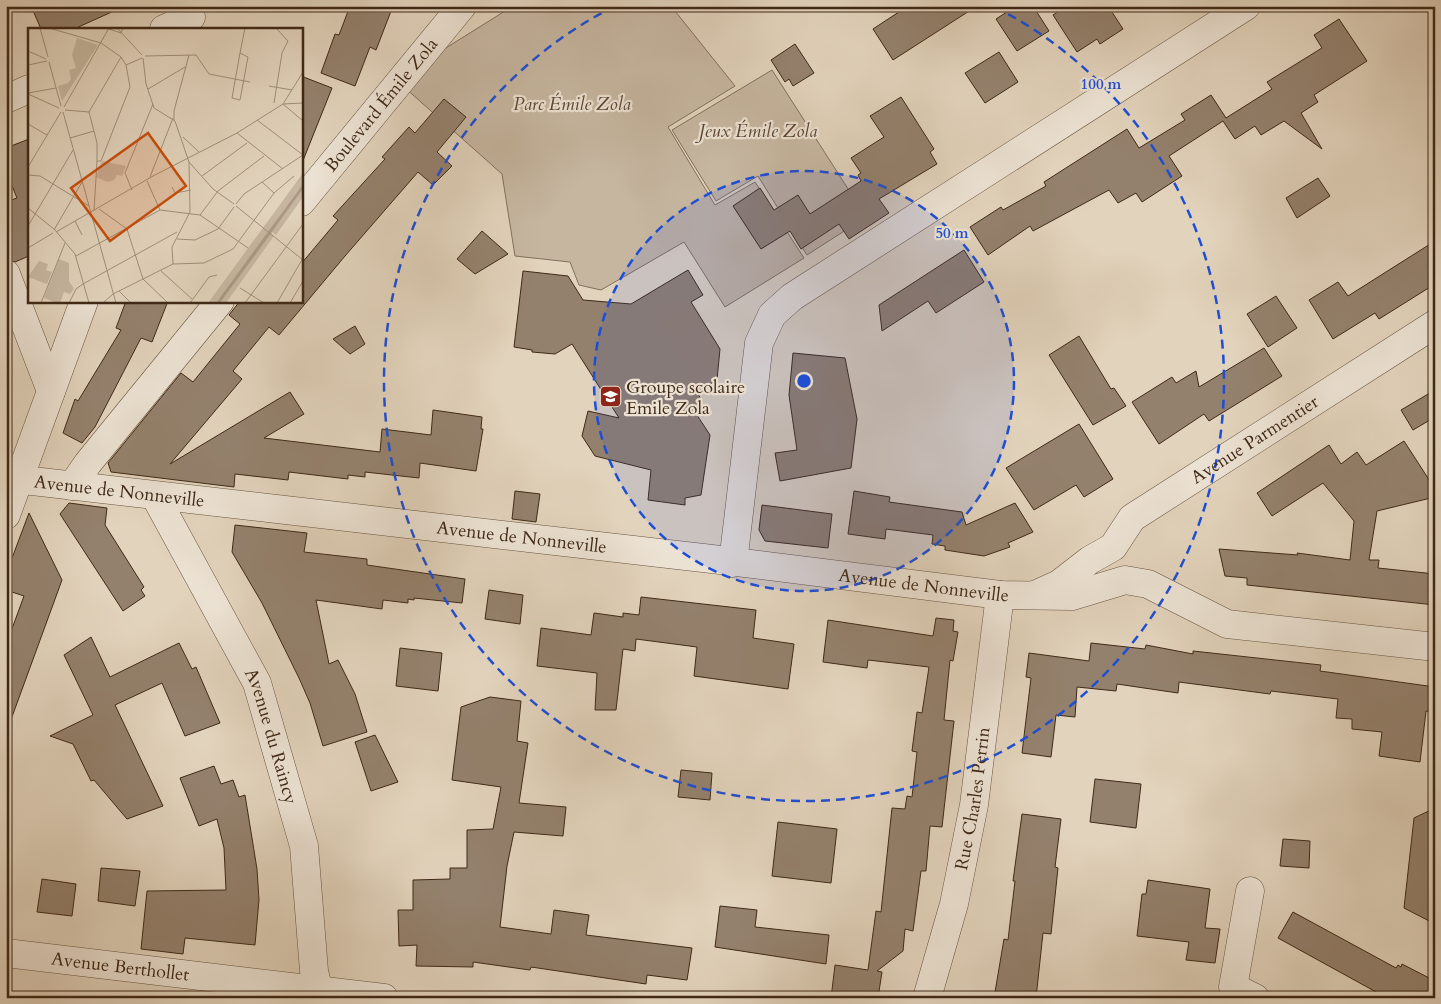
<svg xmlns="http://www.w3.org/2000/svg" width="1441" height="1004" viewBox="0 0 1441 1004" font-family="Cardo,serif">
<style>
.green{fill:#c6b6a0;stroke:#82705c}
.building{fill:#94816d;stroke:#3f2917}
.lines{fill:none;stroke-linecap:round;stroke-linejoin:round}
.minor-casing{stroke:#685440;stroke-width:29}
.minor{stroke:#ece2d3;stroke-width:28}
.ring{fill:none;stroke:#1d4ed8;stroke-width:2.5;stroke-dasharray:9 6}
.labels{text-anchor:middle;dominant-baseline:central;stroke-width:4.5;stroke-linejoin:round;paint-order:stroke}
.street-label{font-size:18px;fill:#3f2917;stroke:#ece2d3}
.park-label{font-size:18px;font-style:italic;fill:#5a4532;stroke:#ece2d3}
.poi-label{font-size:18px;fill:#3f2917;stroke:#ece2d3;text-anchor:start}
.inset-road{fill:none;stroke:#a18f7a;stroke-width:1}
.view{fill:#c64f0e;fill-opacity:0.15;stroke:#c64f0e;stroke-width:2.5}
.inset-edge{fill:none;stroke:#3f2917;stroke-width:2.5}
.centre{fill:#1d4ed8;stroke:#ece2d3;stroke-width:2.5}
.ring-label{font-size:15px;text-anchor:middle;font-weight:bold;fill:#1d4ed8;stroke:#ece2d3;stroke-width:4.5;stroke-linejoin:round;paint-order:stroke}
</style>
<rect width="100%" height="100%" fill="#e2d3bc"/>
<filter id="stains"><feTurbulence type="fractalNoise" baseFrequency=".004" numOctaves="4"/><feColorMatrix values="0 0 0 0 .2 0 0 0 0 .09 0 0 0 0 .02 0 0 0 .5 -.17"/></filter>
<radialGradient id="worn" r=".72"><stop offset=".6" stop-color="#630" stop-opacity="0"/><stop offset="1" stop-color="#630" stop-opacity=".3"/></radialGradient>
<!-- green -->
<g class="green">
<polygon points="513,6 671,6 735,86 668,127 715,205 755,182 804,258 725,307 684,242 601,290 579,285 570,262 515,256 502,174 404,87 433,56"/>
<polygon points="772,70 866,217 807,255 758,176 716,201 672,130"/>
</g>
<!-- building -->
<g class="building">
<polygon points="31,6 125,6 74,29 41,29"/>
<polygon points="350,6 393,6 376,50 370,47 355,86 321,73 335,34 339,35"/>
<polygon points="908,6 977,6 893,60 873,29"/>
<polygon points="1016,6 1033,6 1049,31 1017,51 996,19"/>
<polygon points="1066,6 1108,6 1123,29 1100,44 1097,39 1077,52 1053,15"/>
<polygon points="1339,19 1367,61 1314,95 1318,102 1301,113 1322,149 1284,121 1261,135 1255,126 1235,139 1223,121 1169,156 1182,176 1142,202 1136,193 1118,203 1109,190 1033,231 1030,226 988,255 970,227 1001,207 1003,210 1046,186 1044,182 1127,129 1139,148 1185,120 1181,114 1211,95 1226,118 1272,89 1267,82 1322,48 1314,35"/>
<polygon points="795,44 814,73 793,86 789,79 785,82 771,60"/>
<polygon points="999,52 1018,82 985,103 965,73"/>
<polygon points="301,76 332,88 302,163 301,163"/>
<polygon points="901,97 934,149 930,152 937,164 879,199 889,213 849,239 839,224 801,249 790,231 761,249 733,206 760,188 774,210 798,195 810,214 861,181 858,175 861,173 851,158 884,137 870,116"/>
<polygon points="444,99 466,117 437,152 452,166 433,185 418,172 345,256 279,335 269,327 233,371 242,379 170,464 290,392 304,414 264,438 380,452 382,429 431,435 433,410 482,417 481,429 483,429 476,471 420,463 419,478 365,472 365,477 348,475 348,479 289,472 288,480 235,474 234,487 111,472 108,463 181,373 193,382 240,324 229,315 240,301 301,301 301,264 338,220 333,216 385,159 382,157 409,127 415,133"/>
<polygon points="29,139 29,256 15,262 6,259 6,202 17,198 6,171 6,148"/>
<polygon points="1318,178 1330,196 1297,218 1286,198"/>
<polygon points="482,231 508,254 475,274 457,259"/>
<polygon points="1435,241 1435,284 1379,319 1375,313 1333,339 1309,300 1338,282 1348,296"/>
<polygon points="964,250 984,282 936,313 928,301 882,331 879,305"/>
<polygon points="688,270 703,295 691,302 720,349 717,380 697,392 702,401 693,409 710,435 701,495 685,498 685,505 648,500 651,470 595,456 582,436 588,411 619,418 572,344 555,354 532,352 532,350 514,347 523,271 568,276 583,300 631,304"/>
<polygon points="1276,296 1297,328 1268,347 1247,314"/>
<polygon points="126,301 168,301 152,342 141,338 95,427 82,443 63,433 75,399 78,401 121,330 116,328"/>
<polygon points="355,326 365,344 350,354 333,339"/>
<polygon points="1079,336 1111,389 1114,388 1126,406 1093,425 1049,355"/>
<polygon points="1264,348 1282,376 1209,421 1204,414 1159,444 1132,402 1172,377 1176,383 1196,371 1199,387"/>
<polygon points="793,353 845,358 857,419 851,468 780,481 775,453 797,450 789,395"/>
<polygon points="1435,390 1435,417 1413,430 1401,410"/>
<polygon points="1079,424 1113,479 1084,497 1076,485 1034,510 1006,468"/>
<polygon points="1404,441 1435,489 1435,497 1377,511 1369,560 1379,560 1378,568 1435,574 1435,605 1247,585 1247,578 1225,576 1219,549 1298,555 1297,553 1350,560 1354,521 1323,483 1272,516 1257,493 1329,445 1341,464 1357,452 1366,465"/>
<polygon points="515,491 540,494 536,522 512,519"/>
<polygon points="854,491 890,497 889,502 962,512 966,525 1015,503 1033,532 1008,543 1010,547 984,556 945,550 945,546 932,544 933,535 886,529 885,539 848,534"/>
<polygon points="69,503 107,508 105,525 144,587 141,590 145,596 123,611 60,514"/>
<polygon points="762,505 832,514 828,548 765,541 759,530"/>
<polygon points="29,513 62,580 9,725 6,725 6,645 24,596 6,590 6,574"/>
<polygon points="235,525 307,533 304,552 367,559 367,565 465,579 462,603 414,598 414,600 408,599 408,603 383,600 382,609 316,600 329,664 338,660 355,694 367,732 323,746 310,703 299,678 262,603 232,552"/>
<polygon points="489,590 523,595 520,624 485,619"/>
<polygon points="641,597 756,610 753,638 794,644 788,689 694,676 697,647 636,639 635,651 623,649 616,710 595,710 597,673 537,666 541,628 591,635 594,613 623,617 623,613 639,615"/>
<polygon points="936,618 954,620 953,631 958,632 953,661 950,660 944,720 954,721 942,827 930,826 926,871 921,871 913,931 905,929 903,951 877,971 882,972 878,998 831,998 835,965 868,970 876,911 881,912 892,808 905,809 907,796 912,797 917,752 912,751 917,712 922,713 929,667 868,660 867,668 823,662 828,620 933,636"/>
<polygon points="91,637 110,677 179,643 192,669 196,667 220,723 185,736 162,683 115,705 163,806 127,819 94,780 91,781 73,744 50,736 93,715 64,655"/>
<polygon points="1091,643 1145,649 1146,645 1193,654 1193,651 1321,665 1320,671 1435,687 1435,712 1426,711 1420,762 1379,756 1382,732 1352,729 1352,719 1336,718 1338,699 1271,691 1270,694 1179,682 1178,693 1117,684 1116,691 1077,687 1075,717 1056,715 1051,757 1022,753 1031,678 1026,677 1029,653 1089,661"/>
<polygon points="400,648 442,653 438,691 396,686"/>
<polygon points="490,697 521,701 517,741 528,743 519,803 566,807 563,836 514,832 507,866 500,927 551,934 554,910 589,915 586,935 692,948 687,980 647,975 646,984 531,967 530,970 473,962 473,967 416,966 417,945 399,946 398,910 413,910 413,880 450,879 450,868 467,868 467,830 493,829 501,787 452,780 461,707"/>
<polygon points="375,735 398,782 371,791 355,742"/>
<polygon points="214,766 221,784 233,780 239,797 245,795 257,869 259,900 255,945 185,938 183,954 141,949 147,891 226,890 224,848 217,819 199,826 180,778"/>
<polygon points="681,770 712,773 710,800 678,797"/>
<polygon points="1095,779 1141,784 1136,828 1090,822"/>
<polygon points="1435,808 1435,860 1431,890 1435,892 1435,924 1404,908 1414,818"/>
<polygon points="1022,814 1061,819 1055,867 1058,868 1051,934 1043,933 1036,998 994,998 1004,939 1008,940 1015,881 1013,881"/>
<polygon points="778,822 837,829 831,883 772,876"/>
<polygon points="1283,839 1310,841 1309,868 1280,866"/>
<polygon points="101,868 140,871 135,906 98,901"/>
<polygon points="42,879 76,884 72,916 37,912"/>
<polygon points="1148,880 1210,889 1205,928 1220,929 1215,963 1186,960 1189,942 1137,936 1142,894 1146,894"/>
<polygon points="720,906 757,910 755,927 829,935 826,964 715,947"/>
<polygon points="1293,912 1396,968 1398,965 1401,967 1402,964 1435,981 1435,998 1387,998 1278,938"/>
</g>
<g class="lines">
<defs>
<g id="minor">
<polyline points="164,29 191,17"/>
<polyline points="6,99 29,89"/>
<path id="s1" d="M301,202L462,6"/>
<polyline points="6,274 51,391"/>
<path id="s2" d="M6,478L712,559L1000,595L1072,596L1125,580L1148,584L1227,624L1435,647"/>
<polyline points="72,486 88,463 220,301"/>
<path id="s3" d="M155,496L257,683L304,846L314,971L320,998"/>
<polyline points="6,515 84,301"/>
<polyline points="733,563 759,343 772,315 792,297 1246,6"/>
<path id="s4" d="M1037,594L1059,584L1090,560L1113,547L1132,518L1435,324"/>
<polyline points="1250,891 1233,987 1255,998"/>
<path id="s5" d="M6,953L384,998"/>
<path id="s6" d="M927,998L954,904L974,805L1000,595"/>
</g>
</defs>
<!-- minor casing -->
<use href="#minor" class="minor-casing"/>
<!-- minor -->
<use href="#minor" class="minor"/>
</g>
<!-- distance rings -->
<circle cx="804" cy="381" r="210" fill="#1d4ed8" fill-opacity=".12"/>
<g class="ring">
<circle cx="804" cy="381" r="210"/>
<path d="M995 7A420 420 0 1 1 613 7"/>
</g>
<!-- icons -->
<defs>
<symbol id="school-square" viewBox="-11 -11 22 22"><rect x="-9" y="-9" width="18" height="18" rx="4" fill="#8f2418" stroke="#ece2d3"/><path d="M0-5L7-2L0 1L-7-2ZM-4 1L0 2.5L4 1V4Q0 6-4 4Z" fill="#fff"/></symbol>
</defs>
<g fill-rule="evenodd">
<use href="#school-square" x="598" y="384" width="25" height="25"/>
</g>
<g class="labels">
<!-- street labels -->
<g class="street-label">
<text stroke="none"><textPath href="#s1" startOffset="126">Boulevard Émile Zola</textPath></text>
<text stroke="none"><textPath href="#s4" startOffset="270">Avenue Parmentier</textPath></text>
<text stroke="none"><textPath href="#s2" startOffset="114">Avenue de Nonneville</textPath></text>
<text stroke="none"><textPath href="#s2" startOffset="519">Avenue de Nonneville</textPath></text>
<text stroke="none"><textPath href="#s2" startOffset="924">Avenue de Nonneville</textPath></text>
<text stroke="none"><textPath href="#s3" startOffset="268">Avenue du Raincy</textPath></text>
<text stroke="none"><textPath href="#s6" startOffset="205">Rue Charles Perrin</textPath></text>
<text stroke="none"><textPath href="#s5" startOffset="115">Avenue Berthollet</textPath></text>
</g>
<!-- park labels -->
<g class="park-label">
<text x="572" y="104">Parc Émile Zola</text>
<text x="758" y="131">Jeux Émile Zola</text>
</g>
<!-- poi labels -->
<g class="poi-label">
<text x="626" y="387">Groupe scolaire<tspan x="626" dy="21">Emile Zola</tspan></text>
</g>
</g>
<!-- overview -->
<g transform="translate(28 28)">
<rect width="275" height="275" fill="#e2d3bc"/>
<path d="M49,10L70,17L34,73L30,58L40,55L43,51L41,42L48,40L44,27ZM74,133L98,138L94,148L89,147L86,152L80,154L68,149ZM275,145V156L242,202L188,275H180ZM275,161V169L248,207L244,204ZM243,205L246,208L198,275H192ZM31,231L41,235V253L46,261L42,266L36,264L32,275H29L16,270ZM11,233L20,236L18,242L24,244L19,256L0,249Z" fill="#c6b6a0"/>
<path d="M275,156V161L244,204L192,275H188Z" fill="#ab9984"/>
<path class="inset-road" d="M12,0L20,29M21,0L73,15L93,29L98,37L102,59L73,133H69L66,183M89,0L114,27M81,1L93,5L95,0M0,23L18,31M212,25L220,29L212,72L204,70L207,53L212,25L217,0M117,28L168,27L181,46L222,54M115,30L118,56L126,80L147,93L161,134L185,161L206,176M21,34L33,78M0,37L19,33M98,37L114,30M241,58L264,62M120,61L157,39M0,65L28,60M0,66L31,80M246,75L254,25L260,13L248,0M255,76L275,93M255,76L275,75M36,79L81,0M37,82L61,84M35,84L88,275M146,92V83L161,27M0,96L19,107M209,105L255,141M155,109L171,124M42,110L66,103M69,133V115L61,84L93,29M0,139L33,84M0,147L12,148L61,178M174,148L219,115M122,149L145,90M119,153L132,182M144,159L147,165L163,162M104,162L97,145L125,76M246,165L266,148M208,176L216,166L275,127L229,92M208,178L275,232M0,180L27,202L47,226L61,275M71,181L99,201L115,251L140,275M172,187L190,163L236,128M47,193L54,207M0,198L45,122M26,202L54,154M28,204L125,148L209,105L255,76L275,44M149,211L167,212L190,201L206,179M0,220L25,205M48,228L132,182L172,187L220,220M145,236L144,219L162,184L161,134M133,243L164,271M212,260L236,275M91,263L103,275M13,275L37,215M41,275L48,261L55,256L149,204M75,275L85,266L145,236L176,235L205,221L246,165L234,154M162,275L181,249L189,247M217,275L275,196M249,275L275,230M262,275L275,253"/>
<path class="view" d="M120,105L158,158L82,213L43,160Z"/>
<rect width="275" height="275" class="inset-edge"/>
</g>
<circle cx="804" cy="381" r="8" class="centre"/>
<g class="ring-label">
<text x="1101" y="89">100 m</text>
<text x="952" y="238">50 m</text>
</g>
<!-- margin -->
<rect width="1441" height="1004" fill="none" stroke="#e2d3bc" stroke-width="25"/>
<rect x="8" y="8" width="1426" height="989" fill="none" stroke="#3f2917" stroke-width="2.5"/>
<rect x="12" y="12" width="1416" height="979" fill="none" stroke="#3f2917"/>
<rect width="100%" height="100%" filter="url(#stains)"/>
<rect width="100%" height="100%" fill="url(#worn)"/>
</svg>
